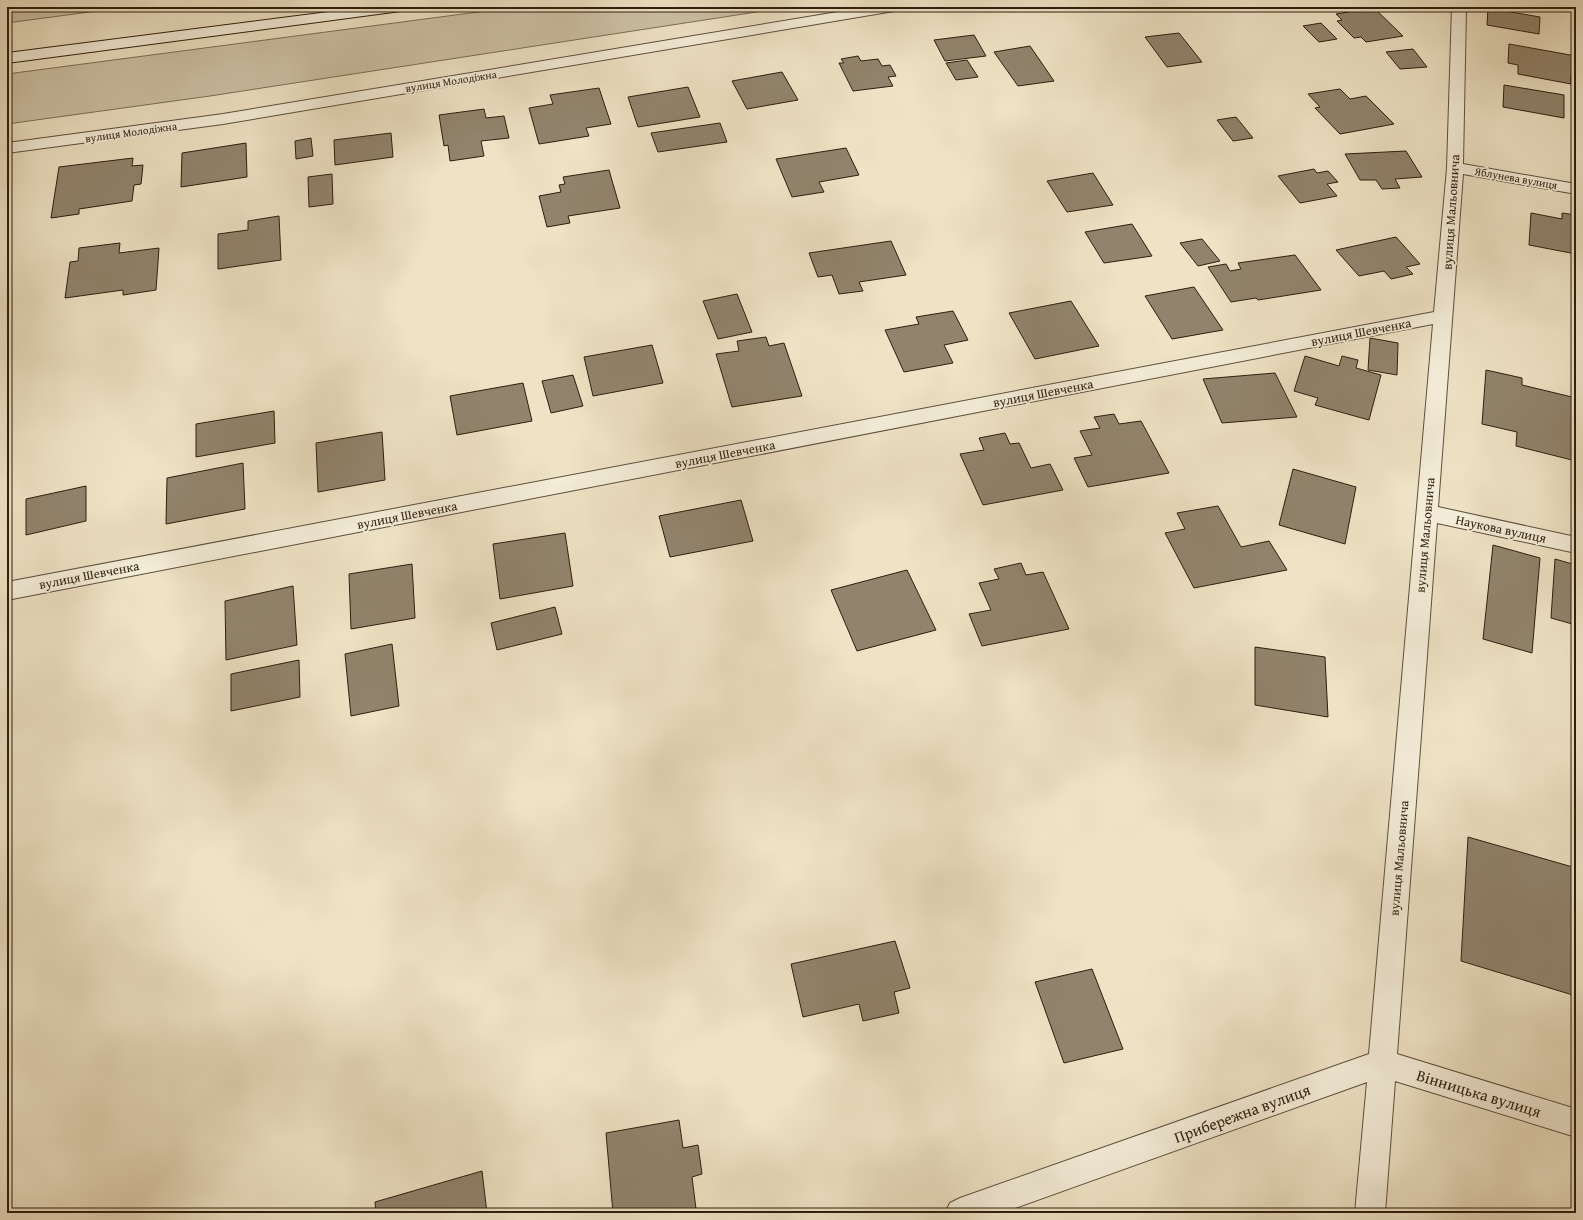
<svg xmlns="http://www.w3.org/2000/svg" width="1583" height="1220" viewBox="0 0 1583 1220" font-family="'Gentium Book Plus',serif">
<style>
.green{fill:#cdc2a6;stroke:#7d705a}
.building{fill:#91846d;stroke:#2d1e0e}
.lines{fill:none;stroke-linecap:round;stroke-linejoin:round}
.street-casing{stroke:#5d4f3c;stroke-width:2}
.secondary-casing{stroke:#2d1e0e;stroke-width:2}
.street{fill:#f4edd9;fill-rule:evenodd}
.secondary{fill:#f4edd9;fill-rule:evenodd}
.labels{text-anchor:middle;dominant-baseline:central;stroke-width:3.5;stroke-linejoin:round;paint-order:stroke}
.far-street-label{font-size:11px;fill:#2d1e0e;stroke:#f4edd9}
.street-label{font-size:13px;fill:#2d1e0e;stroke:#f4edd9}
.near-street-label{font-size:16px;fill:#2d1e0e;stroke:#f4edd9}
</style>
<rect width="100%" height="100%" fill="#eee3c5"/>
<filter id="stains"><feTurbulence type="fractalNoise" baseFrequency=".005" numOctaves="4"/><feColorMatrix values="0 0 0 0 .2 0 0 0 0 .09 0 0 0 0 .02 0 0 0 .5 -.17"/></filter>
<radialGradient id="worn" r=".72"><stop offset=".6" stop-color="#630" stop-opacity="0"/><stop offset="1" stop-color="#630" stop-opacity=".3"/></radialGradient>
<!-- green -->
<g class="green">
<polygon points="7,7 127,7 7,23"/>
<polygon points="516,7 789,7 210,96 7,124 7,74"/>
</g>
<!-- building -->
<g class="building">
<polygon points="1374,8 1403,36 1366,42 1361,37 1354,38 1337,21 1342,20 1336,14"/>
<polygon points="1488,8 1540,17 1539,34 1487,25"/>
<polygon points="1321,23 1337,39 1319,42 1303,26"/>
<polygon points="1179,33 1202,62 1167,67 1145,37"/>
<polygon points="974,35 986,56 945,61 934,40"/>
<polygon points="1509,44 1576,56 1576,77 1571,76 1571,84 1518,74 1518,65 1508,63"/>
<polygon points="1030,46 1054,81 1018,86 994,52"/>
<polygon points="1413,49 1427,67 1400,69 1386,52"/>
<polygon points="858,56 861,61 878,59 882,66 890,65 896,76 888,77 893,86 853,91 839,63 844,63 841,59"/>
<polygon points="967,60 978,77 956,80 946,63"/>
<polygon points="782,72 798,100 747,109 732,81"/>
<polygon points="1504,85 1564,95 1564,118 1503,107"/>
<polygon points="688,87 700,117 638,127 628,97"/>
<polygon points="599,88 611,124 586,128 589,136 539,144 529,108 553,104 550,95"/>
<polygon points="1340,89 1350,99 1366,96 1394,124 1340,134 1315,108 1320,107 1308,94"/>
<polygon points="484,109 486,118 504,116 509,138 481,141 484,156 450,161 448,145 444,146 439,115"/>
<polygon points="1236,117 1253,138 1233,141 1217,120"/>
<polygon points="720,123 727,142 658,152 651,133"/>
<polygon points="391,133 393,157 335,165 334,140"/>
<polygon points="311,138 313,156 296,159 295,141"/>
<polygon points="246,143 247,177 181,187 182,153"/>
<polygon points="846,148 859,175 819,182 824,192 792,197 776,159"/>
<polygon points="1406,151 1422,177 1395,179 1400,188 1382,189 1376,180 1360,180 1345,154"/>
<polygon points="133,158 132,166 143,165 141,184 134,185 132,201 79,209 79,214 51,218 59,167"/>
<polygon points="1314,169 1317,173 1328,171 1338,182 1327,184 1337,196 1300,203 1278,176"/>
<polygon points="609,170 620,208 568,216 570,223 547,227 539,196 561,192 559,185 565,184 563,177"/>
<polygon points="1093,173 1113,205 1067,212 1047,181"/>
<polygon points="332,174 333,204 309,207 308,177"/>
<polygon points="1531,213 1562,219 1562,213 1576,215 1576,254 1529,245"/>
<polygon points="279,216 281,260 218,269 218,234 248,230 248,221"/>
<polygon points="1132,224 1152,256 1104,263 1085,232"/>
<polygon points="1396,237 1420,264 1406,267 1413,274 1391,279 1384,271 1359,276 1336,250"/>
<polygon points="1202,239 1220,261 1198,266 1180,243"/>
<polygon points="891,241 906,275 859,282 863,291 839,294 832,275 818,277 809,253"/>
<polygon points="120,243 119,253 159,248 156,290 123,295 123,290 65,298 70,262 78,261 79,248"/>
<polygon points="1295,255 1321,290 1258,300 1256,298 1231,302 1208,267 1226,264 1230,271 1241,269 1238,263"/>
<polygon points="1194,287 1223,330 1172,339 1145,296"/>
<polygon points="737,294 752,332 718,339 703,301"/>
<polygon points="1071,301 1099,346 1035,359 1009,313"/>
<polygon points="953,311 968,340 944,345 953,363 904,372 885,330 919,324 916,317"/>
<polygon points="766,337 769,346 784,343 802,396 732,407 716,354 739,351 737,341"/>
<polygon points="1370,338 1398,343 1397,375 1368,370"/>
<polygon points="652,345 663,383 593,396 584,357"/>
<polygon points="1305,356 1339,366 1342,356 1358,360 1356,368 1381,375 1369,420 1315,405 1318,398 1294,391"/>
<polygon points="1486,370 1522,378 1522,385 1576,398 1576,461 1516,446 1517,432 1482,424"/>
<polygon points="1275,373 1297,417 1222,423 1203,379"/>
<polygon points="573,375 583,406 551,413 542,381"/>
<polygon points="523,383 532,421 457,435 450,396"/>
<polygon points="274,411 275,443 196,457 196,424"/>
<polygon points="1114,414 1119,424 1141,421 1169,473 1088,487 1074,458 1092,455 1080,431 1100,428 1094,417"/>
<polygon points="382,432 385,480 318,492 316,443"/>
<polygon points="1005,433 1010,444 1019,443 1031,468 1050,464 1063,490 983,505 960,454 984,450 979,438"/>
<polygon points="243,463 245,509 166,524 167,478"/>
<polygon points="1293,469 1356,487 1345,544 1279,525"/>
<polygon points="86,486 86,521 26,535 26,499"/>
<polygon points="741,500 753,541 670,557 659,516"/>
<polygon points="1218,506 1241,547 1269,541 1287,570 1194,588 1165,533 1185,529 1177,513"/>
<polygon points="565,533 573,586 500,599 493,544"/>
<polygon points="1493,545 1540,558 1532,653 1483,639"/>
<polygon points="1555,559 1576,565 1576,625 1551,618"/>
<polygon points="1021,563 1026,575 1043,572 1069,629 982,646 969,614 991,610 979,583 999,579 994,569"/>
<polygon points="412,564 415,618 351,629 349,574"/>
<polygon points="907,570 936,630 857,651 831,590"/>
<polygon points="293,586 297,645 226,660 225,601"/>
<polygon points="555,607 562,634 497,650 491,623"/>
<polygon points="392,644 399,706 351,716 345,654"/>
<polygon points="1255,647 1325,657 1328,717 1255,705"/>
<polygon points="299,660 300,697 231,711 231,674"/>
<polygon points="1468,837 1576,868 1576,996 1461,961"/>
<polygon points="895,941 910,988 894,992 899,1013 863,1021 859,1004 803,1017 791,964"/>
<polygon points="1092,969 1123,1049 1064,1063 1035,982"/>
<polygon points="679,1120 683,1148 698,1145 702,1174 692,1177 696,1209 676,1213 613,1213 606,1133"/>
<polygon points="482,1171 487,1213 376,1213 375,1202"/>
</g>
<g class="lines">
<defs>
<g id="street">
<polygon points="868,7 901,7 899,10 894,11 223,124 7,153 7,143 223,114"/>
<polygon points="1452,7 1466,7 1463,164 1576,184 1576,194 1463,174 1438,507 1576,537 1576,553 1437,523 1397,1054 1576,1109 1576,1137 1395,1081 1385,1213 1355,1213 1367,1082 1001,1213 945,1213 950,1203 960,1198 1369,1054 1433,324 7,600 7,582 1434,312 1447,168"/>
</g>
<polygon id="secondary" points="367,7 408,7 406,10 401,11 7,63 7,53"/>
</defs>
<!-- street casing -->
<use href="#street" class="street-casing"/>
<!-- secondary casing -->
<use href="#secondary" class="secondary-casing"/>
<!-- street -->
<use href="#street" class="street"/>
<!-- secondary -->
<use href="#secondary" class="secondary"/>
</g>
<g class="labels">
<!-- far-street labels -->
<g class="far-street-label">
<text transform="translate(451 81) rotate(-9)">вулиця Молодіжна</text>
<text transform="translate(131 132) rotate(-8)">вулиця Молодіжна</text>
<text transform="translate(1516 178) rotate(10)">Яблунева вулиця</text>
</g>
<!-- street labels -->
<g class="street-label">
<text transform="translate(1451 212) rotate(-86)">вулиця Мальовнича</text>
<text transform="translate(1361 332) rotate(-11)">вулиця Шевченка</text>
<text transform="translate(1043 393) rotate(-11)">вулиця Шевченка</text>
<text transform="translate(725 454) rotate(-11)">вулиця Шевченка</text>
<text transform="translate(407 515) rotate(-11)">вулиця Шевченка</text>
<text transform="translate(1501 529) rotate(12)">Наукова вулиця</text>
<text transform="translate(1425 535) rotate(-85)">вулиця Мальовнича</text>
<text transform="translate(89 575) rotate(-11)">вулиця Шевченка</text>
<text transform="translate(1399 858) rotate(-85)">вулиця Мальовнича</text>
</g>
<!-- near-street labels -->
<g class="near-street-label">
<text transform="translate(1479 1093) rotate(17)">Вінницька вулиця</text>
<text transform="translate(1242 1113) rotate(-20)">Прибережна вулиця</text>
</g>
</g>
<!-- margin -->
<rect width="1583" height="1220" fill="none" stroke="#eee3c5" stroke-width="24"/>
<rect x="8" y="8" width="1567" height="1204" fill="none" stroke="#2d1e0e" stroke-width="2"/>
<rect x="12" y="12" width="1559" height="1196" fill="none" stroke="#2d1e0e"/>
<rect width="100%" height="100%" filter="url(#stains)"/>
<rect width="100%" height="100%" fill="url(#worn)"/>
</svg>
